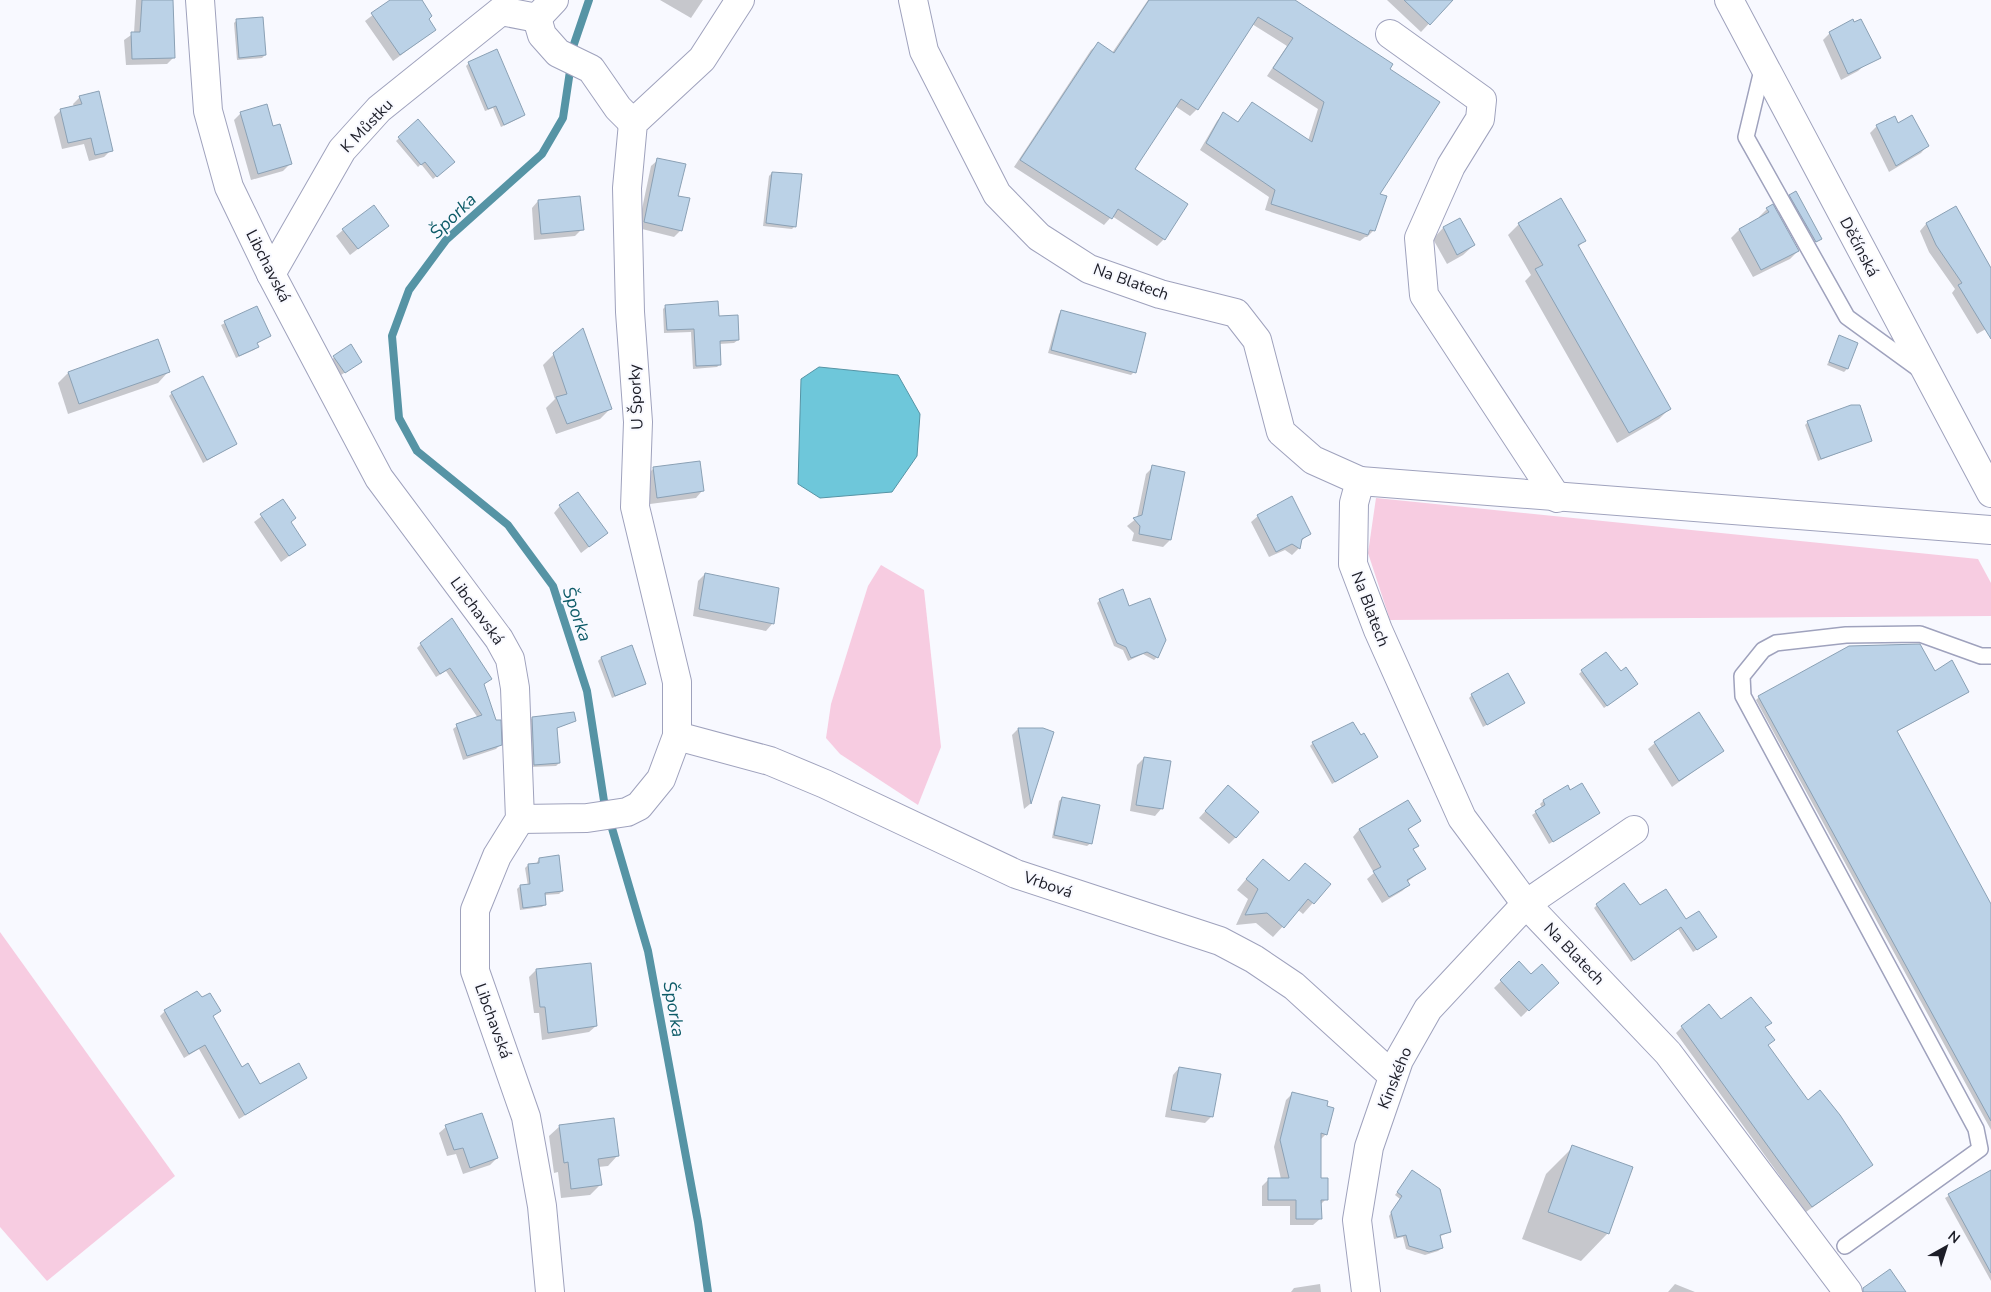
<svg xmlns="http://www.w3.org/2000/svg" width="1991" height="1292" viewBox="0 0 1991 1292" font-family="'Nunito Sans',sans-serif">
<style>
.green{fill:#f7cce1}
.water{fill:#6ec7da;stroke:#5694a5}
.shadow{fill:#0003}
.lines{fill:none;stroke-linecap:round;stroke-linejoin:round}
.stream{stroke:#5694a5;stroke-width:8}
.building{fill:#bbd2e7;stroke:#8ba1b5}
.lane-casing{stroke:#9fa2bd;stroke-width:18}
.street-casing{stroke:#9fa2bd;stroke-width:30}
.secondary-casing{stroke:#9fa2bd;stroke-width:30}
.lane{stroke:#fff;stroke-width:15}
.street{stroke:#fff;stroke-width:28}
.secondary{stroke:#fff;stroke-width:28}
.labels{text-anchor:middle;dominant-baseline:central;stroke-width:4;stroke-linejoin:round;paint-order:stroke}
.street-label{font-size:16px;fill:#1d1e28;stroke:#f8f9ff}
.water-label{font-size:18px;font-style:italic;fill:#0d5b68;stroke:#f8f9ff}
</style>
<rect width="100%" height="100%" fill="#f8f9ff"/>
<!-- green -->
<g class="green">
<polygon points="1376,498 1978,559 1991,583 1991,616 1390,620 1368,553"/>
<polygon points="881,565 924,590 941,747 918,805 840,754 826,738 831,704 868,586"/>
<polygon points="0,932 175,1176 47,1281 0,1227"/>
</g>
<!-- water -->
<polygon class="water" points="819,367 898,375 920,414 917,456 892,492 820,498 798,484 801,379"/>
<!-- shadow -->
<g class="shadow">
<polygon points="136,0 171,0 174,57 167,64 126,65 124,40 134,33"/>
<polygon points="392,0 420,0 427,19 435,30 393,61 365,21"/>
<polygon points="660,0 703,0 691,18"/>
<polygon points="1148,0 1293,0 1388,69 1374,230 1367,237 1365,237 1360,241 1265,210 1269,197 1200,150 1217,121 1223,114 1237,123 1252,104 1308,141 1318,109 1267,76 1287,46 1252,24 1197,109 1190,116 1175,106 1133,169 1164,239 1157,246 1112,216 1104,225 1014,167 1091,50 1098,44 1112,53"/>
<polygon points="1387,0 1451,0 1421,32"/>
<polygon points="237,20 265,55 262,58 237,60 234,23"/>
<polygon points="1830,33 1865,65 1858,71 1841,80 1823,40"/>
<polygon points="469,63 523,115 520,118 501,127 493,108 485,111 466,66"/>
<polygon points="80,97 111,150 104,157 89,161 84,144 62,149 54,117 61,110 74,107 73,104"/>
<polygon points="241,113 272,128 290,164 283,171 251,180 234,120"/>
<polygon points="418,121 450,165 433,179 421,164 418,167 396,141"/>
<polygon points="1897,125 1927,146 1921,153 1889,172 1870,133 1877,126"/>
<polygon points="658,160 676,197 681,230 674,237 638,228 651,166"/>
<polygon points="772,173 795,226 792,229 763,226 769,176"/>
<polygon points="1790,196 1821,238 1812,244 1787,199"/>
<polygon points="538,201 582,229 575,236 534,240 532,208"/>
<polygon points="1955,208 1991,268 1991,326 1977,334 1952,293 1955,289 1929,252 1920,231 1926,224"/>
<polygon points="1767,209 1798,251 1790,259 1753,277 1731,238 1739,230 1760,219 1759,217"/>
<polygon points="1460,219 1474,245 1463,255 1447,264 1433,239 1443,228"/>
<polygon points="1519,224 1584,241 1578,247 1670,408 1659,419 1617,443 1525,281 1531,275 1508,235"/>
<polygon points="388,226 350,255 336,236 343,230"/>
<polygon points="666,306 718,317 738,340 734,343 719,344 720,364 717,367 693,369 691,332 664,333 663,309"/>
<polygon points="256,308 269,336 256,344 257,347 254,350 236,358 221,325"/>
<polygon points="1062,311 1134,372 1131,375 1048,353 1059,314"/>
<polygon points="1840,337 1847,369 1844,372 1827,365"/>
<polygon points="350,346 358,364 341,375 331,360"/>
<polygon points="554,354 610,409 600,419 556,434 546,408 555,399 543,365"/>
<polygon points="168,372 158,383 68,414 58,383 68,373"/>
<polygon points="172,393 236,444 203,463 169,396"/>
<polygon points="1808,422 1871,440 1818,461 1805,425"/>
<polygon points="1153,467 1170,540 1163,547 1132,541 1134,533 1127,526 1137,518 1146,474"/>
<polygon points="654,468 702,491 696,498 650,504 647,475"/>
<polygon points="282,501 290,522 304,545 281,562 254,522"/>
<polygon points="560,506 607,533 581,553 554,513"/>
<polygon points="1258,516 1309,534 1300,542 1299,548 1292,555 1285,550 1269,557 1251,522"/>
<polygon points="705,574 778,589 772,624 766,631 693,616 698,581"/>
<polygon points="1100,600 1129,608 1157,657 1154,660 1143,654 1128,661 1123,650 1114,646 1097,603"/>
<polygon points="421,644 490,679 483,685 500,745 496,749 463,760 453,729 457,726 478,718 446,671 436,677 417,648"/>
<polygon points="601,658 645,684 612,698 598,661"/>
<polygon points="1582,671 1634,686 1604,708 1579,674"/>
<polygon points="1968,692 1896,732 1991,906 1991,1130 1756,700 1759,697"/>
<polygon points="1472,695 1523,703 1483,727 1469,698"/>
<polygon points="532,718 575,721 555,729 559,763 556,766 531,767 529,721"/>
<polygon points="1018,729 1053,732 1030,804 1024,809 1012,735"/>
<polygon points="1361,737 1376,757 1332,784 1310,746 1313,743"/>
<polygon points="1655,743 1722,751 1672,787 1648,749"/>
<polygon points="1144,758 1169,762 1161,809 1155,816 1130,811 1137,765"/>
<polygon points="1228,786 1236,837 1229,844 1199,818"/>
<polygon points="1567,787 1598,813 1549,844 1532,815 1542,808 1540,804 1543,801"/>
<polygon points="1062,798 1091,843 1087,846 1052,838 1059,801"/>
<polygon points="1407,801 1419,821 1408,830 1417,845 1413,850 1424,869 1407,882 1409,885 1402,891 1382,903 1367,879 1374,873 1353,837 1359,830"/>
<polygon points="539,859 562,891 559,894 544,895 545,904 542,907 520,910 517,889 520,886 528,886 525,868 528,865 536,864"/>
<polygon points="1253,871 1289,882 1329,885 1303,914 1298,910 1273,937 1256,923 1236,925 1248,899 1237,890"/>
<polygon points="1597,905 1639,907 1686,920 1712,940 1693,952 1678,929 1631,962 1594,908"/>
<polygon points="1519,963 1531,976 1550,989 1521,1017 1494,988"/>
<polygon points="536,970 596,1026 589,1032 542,1040 539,1013 534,1013 529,977"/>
<polygon points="165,1011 219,1011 212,1017 242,1068 260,1085 306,1078 239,1119 199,1049 184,1058 160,1016"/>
<polygon points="1721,1021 1770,1023 1764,1028 1767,1045 1808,1102 1872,1165 1806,1212 1676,1033 1682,1027"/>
<polygon points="1179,1068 1212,1116 1205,1123 1165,1117 1173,1075"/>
<polygon points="1293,1093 1326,1134 1320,1140 1320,1179 1326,1199 1320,1205 1320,1219 1313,1225 1290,1225 1290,1206 1262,1206 1262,1186 1269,1179 1281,1179 1274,1147 1286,1100"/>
<polygon points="560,1126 618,1155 608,1166 598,1167 600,1185 590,1195 561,1198 558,1172 554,1173 549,1136"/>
<polygon points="446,1127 497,1158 490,1165 463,1174 456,1154 447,1156 439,1133"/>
<polygon points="1573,1147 1608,1233 1581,1261 1522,1239 1546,1174"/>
<polygon points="1412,1172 1449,1232 1439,1237 1442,1248 1438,1251 1425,1255 1406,1249 1403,1237 1394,1239 1389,1216 1400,1199 1395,1195"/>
<polygon points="1991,1172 1991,1281 1945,1198"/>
<polygon points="1320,1284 1321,1292 1291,1292 1294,1288"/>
<polygon points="1675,1284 1695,1292 1668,1292"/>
</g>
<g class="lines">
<!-- stream -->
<polyline class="stream" points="589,0 574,44 563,118 542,154 446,240 409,290 392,336 399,418 417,451 508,525 553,586 587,691 604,801 648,951 698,1222 708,1292"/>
</g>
<!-- building -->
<g class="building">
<polygon points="142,0 173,0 175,58 132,59 131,32 140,32"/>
<polygon points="390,0 422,0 432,16 429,19 436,30 400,55 371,13"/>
<polygon points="1149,0 1295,0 1393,64 1390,69 1440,102 1380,194 1387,196 1375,231 1370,230 1368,235 1271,204 1275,190 1206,143 1223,112 1238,122 1252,102 1312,142 1324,102 1273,68 1293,38 1258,17 1198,110 1181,99 1135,169 1188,204 1165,240 1118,209 1112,219 1020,160 1098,42 1114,53"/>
<polygon points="1404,0 1453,0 1430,25"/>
<polygon points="263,17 266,55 239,58 236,19"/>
<polygon points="1853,19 1854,22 1861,19 1881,58 1848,74 1829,32"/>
<polygon points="497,49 525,115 504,125 496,106 488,109 468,62"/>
<polygon points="99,91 113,151 95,155 91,138 68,143 60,109 82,104 79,96"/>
<polygon points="267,104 273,126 280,124 292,164 258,174 240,112"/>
<polygon points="1912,115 1929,146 1896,166 1876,125 1895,116 1898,123"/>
<polygon points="418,119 455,162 437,177 425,162 421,165 398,137"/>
<polygon points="657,158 686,164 678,196 690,198 682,231 644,222"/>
<polygon points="772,172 802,174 796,227 766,223"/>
<polygon points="1796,191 1822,239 1816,242 1789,195"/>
<polygon points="580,196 584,230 541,234 538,200"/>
<polygon points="1561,198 1586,241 1578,245 1671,409 1629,433 1535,269 1543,265 1518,223"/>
<polygon points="1773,204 1799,251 1761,270 1739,229 1769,212 1766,208"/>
<polygon points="374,205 389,226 358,249 342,229"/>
<polygon points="1956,206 1991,268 1991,339 1958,285 1962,283 1936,245 1926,223"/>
<polygon points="1460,218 1475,245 1457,255 1443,227"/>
<polygon points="718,301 719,316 738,315 739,340 720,341 721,365 696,366 694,329 667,330 665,305"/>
<polygon points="257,306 271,336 257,343 259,347 239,356 224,321"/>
<polygon points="1061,310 1146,333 1136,373 1051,350"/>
<polygon points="583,328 612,409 567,424 556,397 567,394 553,353"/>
<polygon points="1839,335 1858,343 1848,369 1829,362"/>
<polygon points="158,339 170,372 79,404 68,372"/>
<polygon points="351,344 362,362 345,373 333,356"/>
<polygon points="203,376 237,444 207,460 171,392"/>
<polygon points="1851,405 1860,405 1872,441 1821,459 1807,421"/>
<polygon points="700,461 704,491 657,498 653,467"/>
<polygon points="1152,465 1185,472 1171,540 1139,534 1140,526 1133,518 1142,515"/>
<polygon points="578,492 608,533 589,547 559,505"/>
<polygon points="1292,496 1311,534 1302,539 1300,549 1292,544 1276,552 1257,515"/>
<polygon points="283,499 296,518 291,522 306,545 289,556 260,514"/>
<polygon points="705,573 779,588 774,624 699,609"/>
<polygon points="1123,589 1129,606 1150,598 1166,640 1158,658 1147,652 1131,658 1126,647 1117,643 1099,599"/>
<polygon points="452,618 492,679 484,684 496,720 501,720 502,745 467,756 456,724 482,715 450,668 440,674 420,643"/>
<polygon points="1920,644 1935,671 1952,660 1969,692 1897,731 1991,904 1991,1121 1758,696 1849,646"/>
<polygon points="632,645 646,684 615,696 601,657"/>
<polygon points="1606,652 1621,671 1626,667 1638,684 1607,706 1581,670"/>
<polygon points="1508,673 1525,703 1487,725 1471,694"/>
<polygon points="574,712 576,721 557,728 560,763 534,765 532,717"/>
<polygon points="1699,712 1724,751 1679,781 1654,742"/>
<polygon points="1353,722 1361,735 1364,733 1378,757 1335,782 1312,742"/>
<polygon points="1018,728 1043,728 1054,732 1031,804"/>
<polygon points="1144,757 1171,761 1163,809 1136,805"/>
<polygon points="1582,783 1600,813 1553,842 1535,811 1545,805 1543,800 1568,785 1570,790"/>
<polygon points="1228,785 1259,812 1236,838 1205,811"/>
<polygon points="1062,797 1100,805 1092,844 1054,835"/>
<polygon points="1408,800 1421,821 1408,829 1419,846 1413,849 1426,869 1407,880 1410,885 1389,897 1373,871 1381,867 1359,829"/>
<polygon points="559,855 563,891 545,893 546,905 523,908 520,885 530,884 528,864 539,863 539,858"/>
<polygon points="1263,859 1289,881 1305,863 1331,884 1314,904 1308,899 1284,928 1267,913 1245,915 1258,889 1246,879"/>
<polygon points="1624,883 1640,905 1666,889 1686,919 1699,911 1717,937 1697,950 1681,927 1634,960 1596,904"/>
<polygon points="1519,961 1531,974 1542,964 1559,983 1529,1011 1500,980"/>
<polygon points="591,963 597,1026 548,1033 545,1007 540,1007 536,969"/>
<polygon points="197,991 202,997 210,993 221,1011 213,1016 242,1067 248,1063 260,1084 299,1063 307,1078 245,1115 205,1045 189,1054 164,1010"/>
<polygon points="1751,997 1772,1023 1765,1027 1775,1040 1768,1045 1808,1100 1820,1090 1840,1115 1873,1165 1812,1207 1681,1026 1709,1004 1721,1019"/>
<polygon points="1179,1067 1221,1074 1213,1117 1171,1110"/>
<polygon points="1292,1092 1328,1101 1327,1106 1334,1108 1327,1135 1321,1133 1321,1178 1328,1178 1328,1200 1321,1200 1322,1219 1296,1219 1296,1200 1268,1200 1268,1178 1289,1178 1280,1140"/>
<polygon points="482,1113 498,1158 470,1168 463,1148 454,1150 445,1125"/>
<polygon points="614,1118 619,1156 598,1159 602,1185 571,1189 568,1162 564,1163 559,1125"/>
<polygon points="1572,1145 1633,1167 1609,1234 1548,1212"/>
<polygon points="1412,1170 1440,1189 1451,1232 1440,1235 1443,1248 1429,1252 1409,1246 1406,1235 1397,1237 1391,1212 1402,1196 1397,1192"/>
<polygon points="1991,1170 1991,1273 1948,1194"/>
<polygon points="1890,1269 1906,1292 1863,1292 1863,1288"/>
</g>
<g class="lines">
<defs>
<g id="lane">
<polyline points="1763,66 1746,137 1847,317 1920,370"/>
<polyline points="1845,1246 1980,1149 1976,1129 1743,696 1742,676 1763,650 1776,643 1846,635 1920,634 1981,656 1991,656"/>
</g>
<g id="street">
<polyline points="200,0 208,111 229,187 271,274 379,478 499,639 510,659 515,688 520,819 497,856 475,910 475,971 526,1117 542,1206 550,1292"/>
<polyline points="913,0 924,51 997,194 1039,237 1089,269 1160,294 1236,313 1257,340 1281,432 1313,460 1360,481 1354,503 1353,564 1378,630 1462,818 1526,904 1668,1053 1848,1292"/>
<polyline points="537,18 542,35 558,53 591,69 618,108 633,123"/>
<polyline points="1390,34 1482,100 1480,119 1451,166 1419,238 1424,295 1557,498"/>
<polyline points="271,274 342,150 379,109 501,11 537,18 554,0"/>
<polyline points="1360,481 1991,530"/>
<polyline points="677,736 770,761 825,784 1016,874 1220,941 1254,959 1294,986 1393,1076"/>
<polyline points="520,819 587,818 627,812 639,806 661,779 677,736 677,682 635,507 638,422 630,312 627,188 633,123 702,59 740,0"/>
<polyline points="1366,1292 1357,1220 1369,1147 1399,1060 1428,1009 1526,904 1634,830"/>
</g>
<polyline id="secondary" points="1729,0 1991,493"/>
</defs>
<!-- lane casing -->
<use href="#lane" class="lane-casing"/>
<!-- street casing -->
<use href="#street" class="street-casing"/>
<!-- secondary casing -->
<use href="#secondary" class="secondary-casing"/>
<!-- lane -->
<use href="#lane" class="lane"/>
<!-- street -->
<use href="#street" class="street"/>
<!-- secondary -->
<use href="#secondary" class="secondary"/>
</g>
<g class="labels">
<!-- street labels -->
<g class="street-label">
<text transform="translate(367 126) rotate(-46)">K Můstku</text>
<text transform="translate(1859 247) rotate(62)">Děčínská</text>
<text transform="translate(268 266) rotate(63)">Libchavská</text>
<text transform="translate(1131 282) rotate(20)">Na Blatech</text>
<text transform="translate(636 397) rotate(-93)">U Šporky</text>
<text transform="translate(1370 609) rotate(69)">Na Blatech</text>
<text transform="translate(477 611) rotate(54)">Libchavská</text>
<text transform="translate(1048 885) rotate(19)">Vrbová</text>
<text transform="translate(1574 954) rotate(46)">Na Blatech</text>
<text transform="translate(493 1021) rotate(70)">Libchavská</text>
<text transform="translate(1395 1078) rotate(-68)">Kinského</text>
</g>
<!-- water labels -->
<g class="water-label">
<text transform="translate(453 216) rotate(-44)">Šporka</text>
<text transform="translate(577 614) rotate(71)">Šporka</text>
<text transform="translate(674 1009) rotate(80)">Šporka</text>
</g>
</g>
<!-- north arrow -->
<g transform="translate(1946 1247) rotate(39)" stroke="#f8f9ff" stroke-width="4" paint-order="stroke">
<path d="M0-4L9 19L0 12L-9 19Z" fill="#1d1e28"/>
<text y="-8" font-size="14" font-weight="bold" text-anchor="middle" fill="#1d1e28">N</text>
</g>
</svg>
